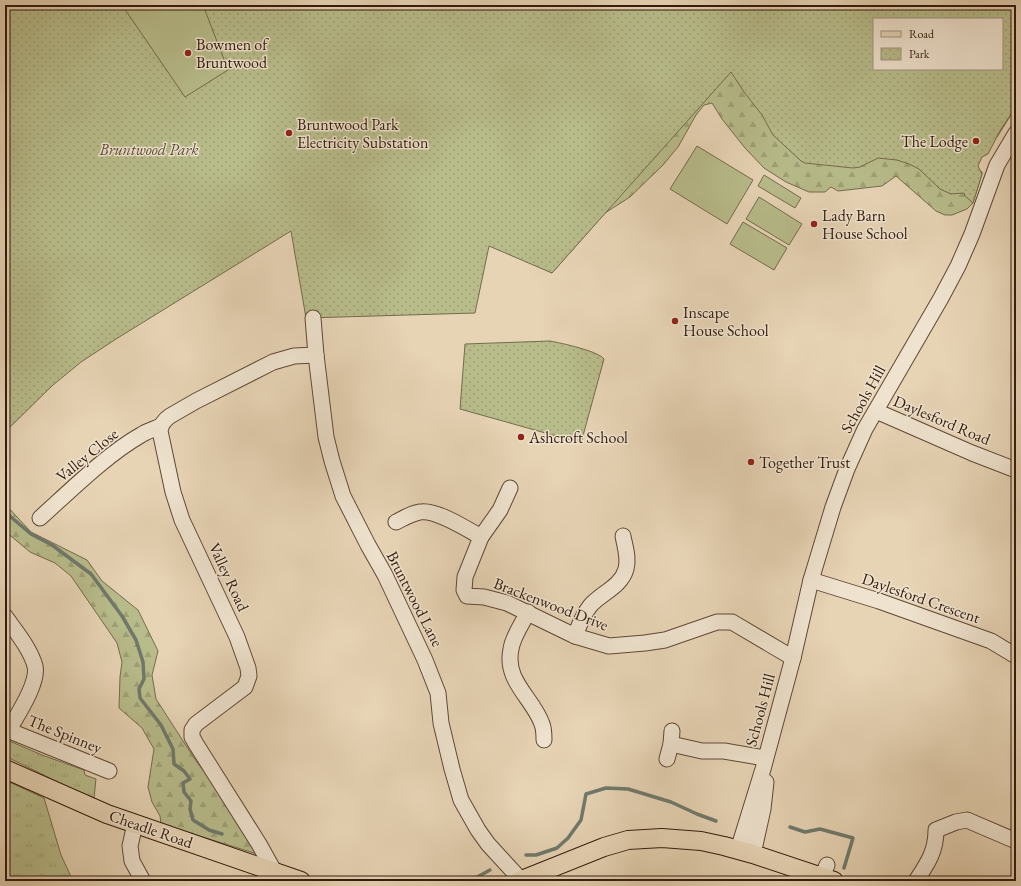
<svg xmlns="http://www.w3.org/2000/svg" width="1021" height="886" viewBox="0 0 1021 886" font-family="'EB Garamond',serif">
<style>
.grass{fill:url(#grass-tufts);stroke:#756b4c}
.forest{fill:url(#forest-firs);stroke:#756b4c}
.park{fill:url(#park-dots);stroke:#756b4c;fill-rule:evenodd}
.pitch{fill:#b8bc8b;stroke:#756b4c}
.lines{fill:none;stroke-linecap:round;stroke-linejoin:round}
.stream{stroke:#6f796c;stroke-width:3.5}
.minor-casing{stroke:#5f4836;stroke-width:17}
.major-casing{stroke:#321a0c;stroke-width:20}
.minor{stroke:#efe3cf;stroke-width:15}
.major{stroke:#e7d4b5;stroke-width:18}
.poi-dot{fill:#8f2418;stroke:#efe3cf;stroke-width:1.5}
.labels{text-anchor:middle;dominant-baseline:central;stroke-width:3;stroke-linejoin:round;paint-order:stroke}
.poi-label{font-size:16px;fill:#321a0c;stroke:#efe3cf;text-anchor:start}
.park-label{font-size:16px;font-style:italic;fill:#5a4b32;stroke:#efe3cf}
.street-label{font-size:16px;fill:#321a0c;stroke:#efe3cf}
</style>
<defs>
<pattern id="grass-tufts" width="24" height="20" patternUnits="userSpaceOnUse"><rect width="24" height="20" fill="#b8bc8b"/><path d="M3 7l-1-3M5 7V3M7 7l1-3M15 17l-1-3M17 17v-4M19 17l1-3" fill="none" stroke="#9fa177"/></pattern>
<pattern id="forest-firs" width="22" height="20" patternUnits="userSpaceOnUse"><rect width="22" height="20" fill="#b8bc8b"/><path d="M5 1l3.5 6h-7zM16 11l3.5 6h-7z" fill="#9fa177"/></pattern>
<pattern id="park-dots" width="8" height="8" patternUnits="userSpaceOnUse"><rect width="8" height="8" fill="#b8bc8b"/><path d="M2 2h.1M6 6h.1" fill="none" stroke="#9fa177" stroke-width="1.8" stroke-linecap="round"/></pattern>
</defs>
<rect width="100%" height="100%" fill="#e7d4b5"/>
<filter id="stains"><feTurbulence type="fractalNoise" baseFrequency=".005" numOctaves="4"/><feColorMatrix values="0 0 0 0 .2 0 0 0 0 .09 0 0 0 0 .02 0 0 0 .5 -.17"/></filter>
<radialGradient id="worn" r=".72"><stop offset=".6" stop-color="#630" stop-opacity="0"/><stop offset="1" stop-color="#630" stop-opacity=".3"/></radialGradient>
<!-- grass -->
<g class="grass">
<polygon points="5,739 42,755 84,770 85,775 96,779 94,798 72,789 5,756"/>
<polygon points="5,780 44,798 61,855 73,881 5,881"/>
</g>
<!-- forest -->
<g class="forest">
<polygon points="647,67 1002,69 1016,107 997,137 949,154 982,172 982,174 973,203 967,209 952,215 945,215 936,211 896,176 882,186 838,191 831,187 825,192 809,192 786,182 764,168 745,148 722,119 712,103 704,105 696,115 678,147 663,165 630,197 605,213 552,273 535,265 550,245"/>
<polygon points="5,504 31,532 87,560 102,581 138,610 158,651 152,675 156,699 194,758 209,778 257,853 254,853 161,824 160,816 152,802 148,787 154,749 142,728 119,708 120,677 122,662 117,643 71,576 55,563 30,552 5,531"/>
</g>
<!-- park -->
<g class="park">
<path d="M5,5H1016V107L1001,129L988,154L982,157L978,166L982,174L973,203L964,195L965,194L963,193L951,194L940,189L919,169L909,164L897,160L878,158L860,167L853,168L805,163L801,161L773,135L762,115L744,92L731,72L552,273L489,246L475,313L306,318L291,231L116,339L81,362L53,385L5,432ZM874,19H1002V69H874Z"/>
<path d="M550,341C561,343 598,351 604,359L581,443L460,409L465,344Z"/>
</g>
<!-- pitch -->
<g class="pitch">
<polygon points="122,5 203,5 228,70 185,97"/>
<polygon points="697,146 753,180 727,224 670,189"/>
<polygon points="764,175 801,198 795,208 758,186"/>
<polygon points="759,197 802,224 789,245 746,219"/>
<polygon points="743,222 787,248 774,270 730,244"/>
</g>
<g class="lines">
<!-- stream -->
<g class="stream">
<polyline points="5,512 31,534 52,545 91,574 122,616 136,640 143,662 144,679 139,689 140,698 161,725 173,749 174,764 184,771 190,779 183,783 184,792 191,801 190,809 193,820 209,830 222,834"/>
<polyline points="790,827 805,832 820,829 853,838 844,868"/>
<polyline points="526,855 536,855 557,848 568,838 581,820 586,794 606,788 628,789 671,802 697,814 716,821"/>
<polyline points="470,881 490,870"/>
</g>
<defs>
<g id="minor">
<polyline points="313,318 316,355 326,437 332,461 343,496 368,545 385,575 425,660 438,693 441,723 452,769 461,800 478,830 488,844 521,880"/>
<polyline points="876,411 972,453 1016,470"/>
<polyline points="510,488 500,510 481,537 465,577 464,590 467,596 484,597 507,603 575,636 609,646 645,643 665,640 717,622 732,622 793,658"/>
<path d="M40,518C70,491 106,455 141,435C147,431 154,429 161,426"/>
<path d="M396,522C404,518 412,513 420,512C436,509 467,529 481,537"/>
<polyline points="811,580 879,601 991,641 1016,656"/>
<path d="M528,612C522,624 513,636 511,649C504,681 533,698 542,724C544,729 544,734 544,740"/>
<path d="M5,616C16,632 30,648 35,666C39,683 17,715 9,730"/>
<path d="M575,636C579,625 583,615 590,606C601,593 621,587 626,569C629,558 625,547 623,536"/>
<polyline points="5,729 109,771"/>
<polyline points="671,744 702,751 724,751 765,758"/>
<polyline points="667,759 671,744 672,731"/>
<polyline points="135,824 130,846 132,861 143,881"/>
<polyline points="738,850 763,769 793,658 811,580 833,507 847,469 865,429 941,298 958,266 972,234 997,165 1016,133"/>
<polyline points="753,854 763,809 766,782"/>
<path d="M274,871L259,844L196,744L192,737V730L196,724L245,687L249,676L248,668L237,637L182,520L173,492L160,431C161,424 164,420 170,416L196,401L273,362L294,356L316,355"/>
<polyline points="822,877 827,865"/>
<path d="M916,881C927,864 936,852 936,830L956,822L967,820L1016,841"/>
</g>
<g id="major">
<polyline points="5,769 107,814 301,881"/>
<polyline points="519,881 604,847 628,840 662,838 701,841 724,846 753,854 834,881"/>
</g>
</defs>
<!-- minor casing -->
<use href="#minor" class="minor-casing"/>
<!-- major casing -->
<use href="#major" class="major-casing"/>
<!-- minor -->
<use href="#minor" class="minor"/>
<!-- major -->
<use href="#major" class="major"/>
</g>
<!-- markers -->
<g class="poi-dot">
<circle cx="188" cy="53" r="4"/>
<circle cx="289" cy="133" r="4"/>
<circle cx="976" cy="141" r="4"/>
<circle cx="814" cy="224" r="4"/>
<circle cx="675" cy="321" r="4"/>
<circle cx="521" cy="437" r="4"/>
<circle cx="751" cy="462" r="4"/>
</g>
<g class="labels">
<!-- poi labels -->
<g class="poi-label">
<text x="196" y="44">Bowmen of<tspan x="196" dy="18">Bruntwood</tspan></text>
<text x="297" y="124">Bruntwood Park<tspan x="297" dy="18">Electricity Substation</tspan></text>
<text x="968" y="141" text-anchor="end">The Lodge</text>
<text x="822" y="215">Lady Barn<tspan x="822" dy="18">House School</tspan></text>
<text x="683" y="312">Inscape<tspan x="683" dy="18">House School</tspan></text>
<text x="529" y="437">Ashcroft School</text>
<text x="759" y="462">Together Trust</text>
</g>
<!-- park labels -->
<g class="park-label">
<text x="149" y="149">Bruntwood Park</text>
</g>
<!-- street labels -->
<g class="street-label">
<text transform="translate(863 399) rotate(-61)">Schools Hill</text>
<text transform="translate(942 420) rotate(23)">Daylesford Road</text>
<text transform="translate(87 455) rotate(-39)">Valley Close</text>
<text transform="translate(229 577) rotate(65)">Valley Road</text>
<text transform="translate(921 598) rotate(19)">Daylesford Crescent</text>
<text transform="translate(415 599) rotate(63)">Bruntwood Lane</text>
<text transform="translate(551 604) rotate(21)">Brackenwood Drive</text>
<text transform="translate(760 710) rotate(-75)">Schools Hill</text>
<text transform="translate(65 734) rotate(22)">The Spinney</text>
<text transform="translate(151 829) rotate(19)">Cheadle Road</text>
</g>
</g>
<!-- margin -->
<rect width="1021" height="886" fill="none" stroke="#e7d4b5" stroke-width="20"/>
<rect x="6" y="6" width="1009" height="874" fill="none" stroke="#321a0c" stroke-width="2"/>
<rect x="10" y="10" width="1001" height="866" fill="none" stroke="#321a0c"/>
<!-- legend -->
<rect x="873" y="18" width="130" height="52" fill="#efe3cf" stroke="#a39381"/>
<rect x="881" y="31" width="20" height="6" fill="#e7d4b5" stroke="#a39381"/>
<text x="909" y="38" font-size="12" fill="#321a0c">Road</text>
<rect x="881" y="48" width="20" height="12" fill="url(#park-dots)" stroke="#a39381"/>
<text x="909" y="58" font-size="12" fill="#321a0c">Park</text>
<rect width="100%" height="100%" filter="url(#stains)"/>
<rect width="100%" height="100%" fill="url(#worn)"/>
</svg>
